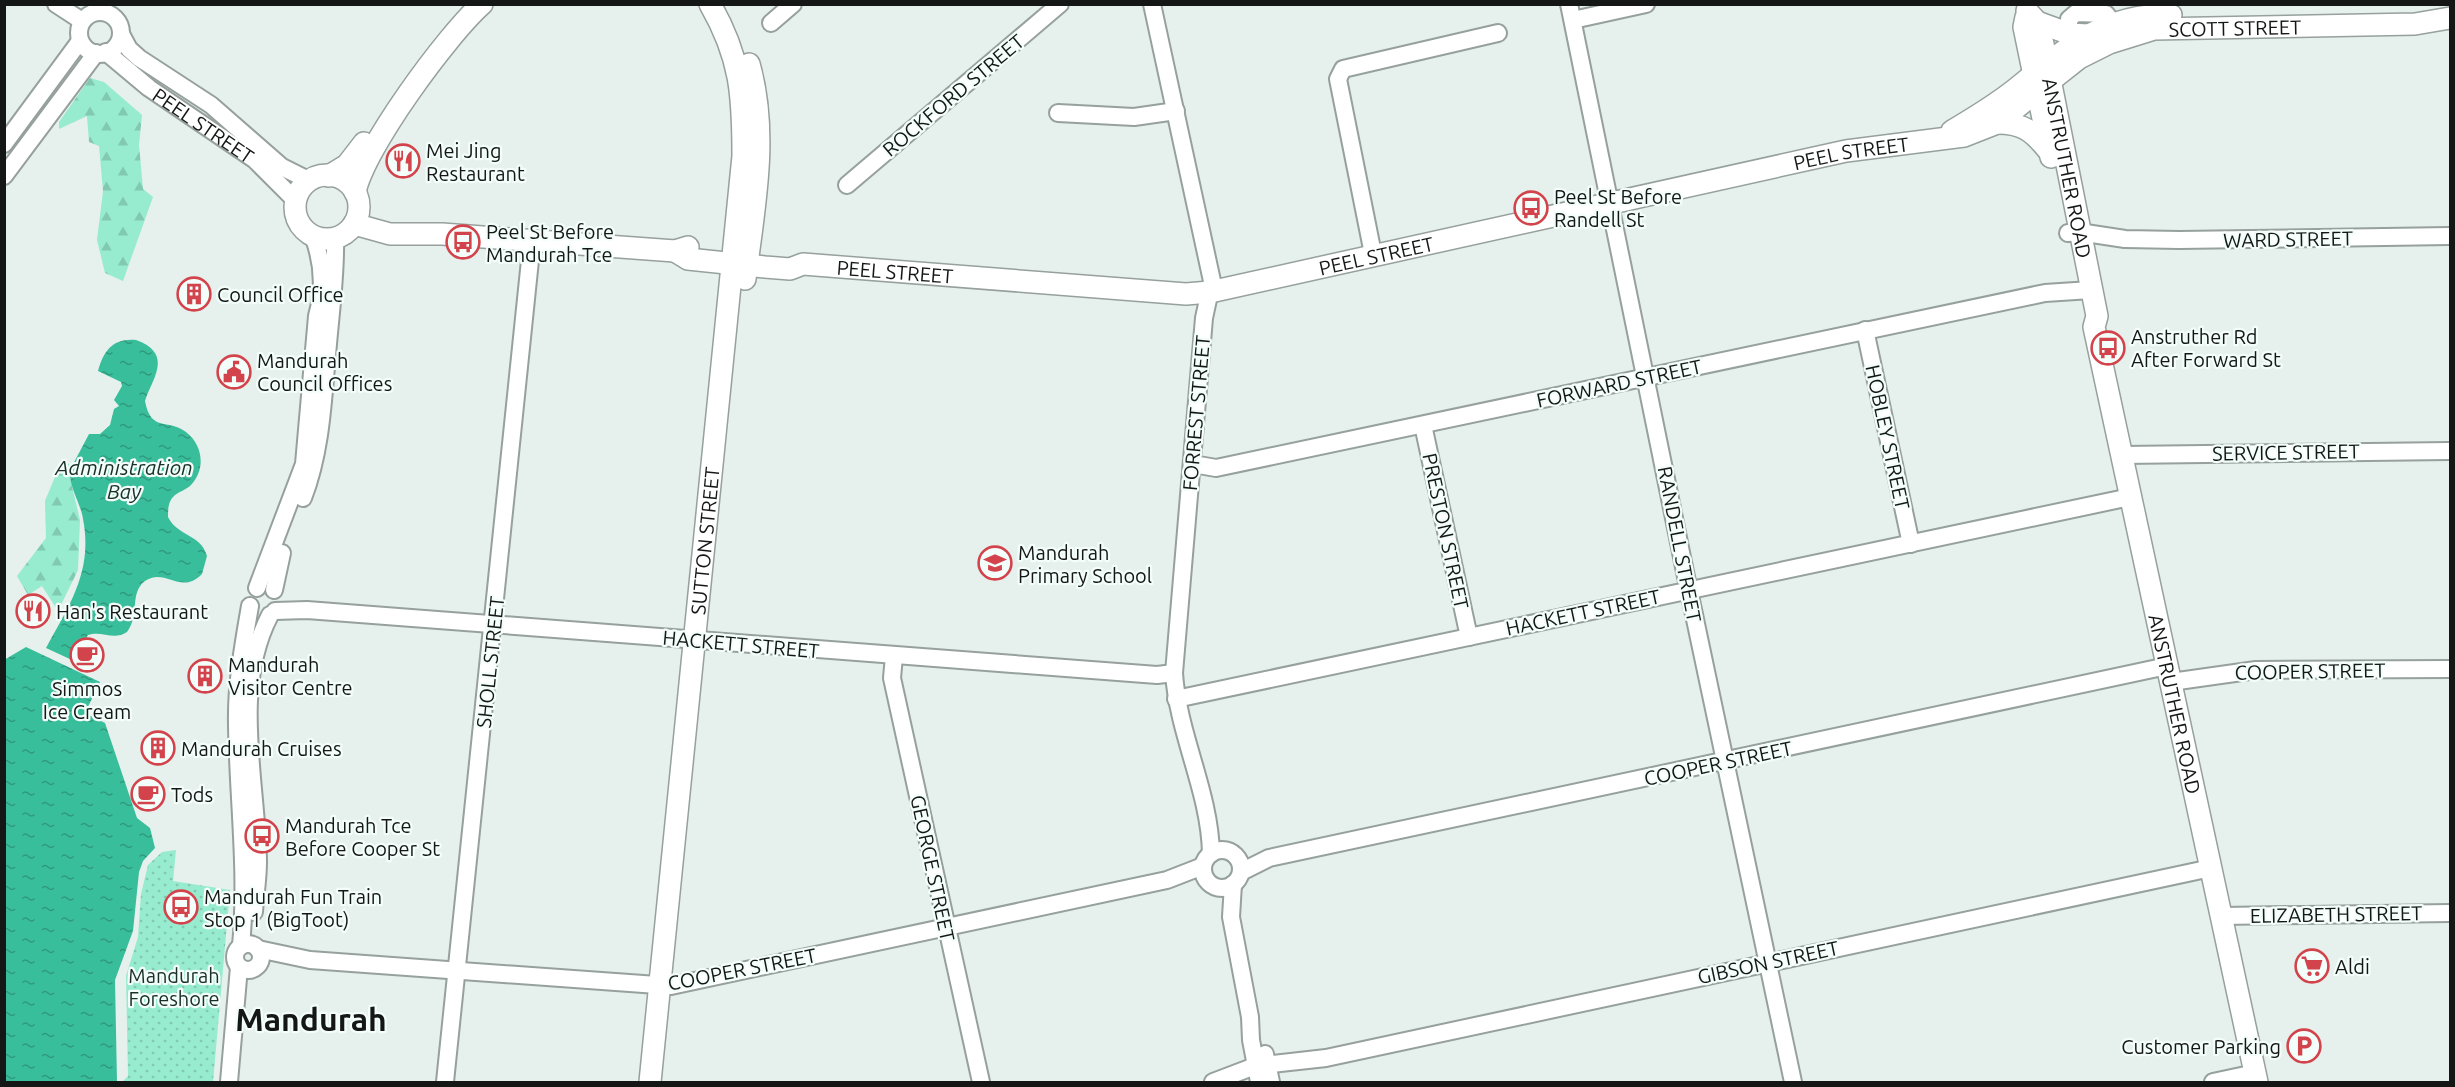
<svg xmlns="http://www.w3.org/2000/svg" width="2455" height="1087" viewBox="0 0 2455 1087" font-family="Ubuntu,sans-serif">
<style>
.grass{fill:url(#grass-dots)}
.forest{fill:url(#forest-firs)}
.water{fill:url(#water-ripples)}
.lines{fill:none;stroke-linecap:round;stroke-linejoin:round}
.minor-casing{stroke:#96a09c;stroke-width:20}
.major-casing{stroke:#96a09c;stroke-width:24}
.minor{stroke:#fff;stroke-width:16}
.major{stroke:#fff;stroke-width:21}
.labels{text-anchor:middle;dominant-baseline:central;stroke-width:4.5;stroke-linejoin:round;paint-order:stroke}
.street-label{font-size:20px;fill:#141716;stroke:#f3fefa}
.poi-label{font-size:20px;fill:#141716;stroke:#f3fefa;text-anchor:start}
.park-label{font-size:20px;fill:#192f27;stroke:#f3fefa}
.water-label{font-size:21px;font-style:italic;fill:#192f28;stroke:#f3fefa}
.town-label{font-size:32px;font-weight:bold;fill:#141716;stroke:#f3fefa}
</style>
<defs>
<pattern id="grass-dots" width="8" height="8" patternUnits="userSpaceOnUse" patternTransform="scale(1.5)"><rect width="8" height="8" fill="#97ebcf"/><path d="M2 2h.1M6 6h.1" fill="none" stroke="#81c9b1" stroke-width="1.8" stroke-linecap="round"/></pattern>
<pattern id="forest-firs" width="22" height="20" patternUnits="userSpaceOnUse" patternTransform="scale(1.5)"><rect width="22" height="20" fill="#97ebcf"/><path d="M5 1l3.5 6h-7zM16 11l3.5 6h-7z" fill="#81c9b1"/></pattern>
<pattern id="water-ripples" width="26" height="14" patternUnits="userSpaceOnUse" patternTransform="scale(1.5)"><rect width="26" height="14" fill="#39be9b"/><path d="M2 4q2-2 4 0t4 0M15 11q2-2 4 0t4 0" fill="none" stroke="#2f997d"/></pattern>
</defs>
<rect width="100%" height="100%" fill="#e6f0ec"/>
<!-- grass -->
<polygon class="grass" points="176,850 173,881 230,890 213,1082 122,1082 128,1076 126,976 138,937 141,894 148,865 162,852"/>
<!-- forest -->
<g class="forest">
<polygon points="90,78 104,82 142,115 139,145 143,189 153,197 123,281 105,273 97,240 103,191 99,146 89,142 87,116 59,129 59,122"/>
<polygon points="61,462 69,464 69,474 80,520 78,570 58,611 42,586 28,595 17,576 46,538 45,501"/>
</g>
<!-- water -->
<g class="water">
<path d="M136,340C175,354 151,380 145,401C151,433 168,418 186,432C203,445 206,469 191,485C186,490 180,491 175,495C168,501 168,509 168,517C177,536 201,534 207,556L202,574C181,596 165,567 145,581C129,593 140,615 127,632C113,641 102,630 88,635L72,660L46,648C70,604 93,571 83,519C81,504 68,485 70,470L89,434H100L110,425L114,409L119,406L114,400L122,386L121,382L98,371C104,350 113,338 136,340Z"/>
<polygon points="26,647 100,682 85,713 105,723 137,818 150,828 155,848 143,861 139,872 133,931 115,980 117,1082 5,1082 4,660"/>
</g>
<g class="lines">
<defs>
<g id="minor">
<polyline points="56,4 82,21"/>
<path d="M1152,4L1212,281L1204,318L1174,673C1178,735 1210,792 1211,854"/>
<polyline points="1569,4 1685,572 1793,1082"/>
<circle cx="100" cy="33" r="21"/>
<polyline points="1573,20 1646,4"/>
<polyline points="771,23 793,4"/>
<polyline points="2069,28 2069,19 2076,13 2106,14 2114,24"/>
<polyline points="121,34 129,49 139,58 211,105 282,167 310,181"/>
<path id="s1" d="M106,52L149,88L255,160L296,201"/>
<polyline points="1058,113 1134,117 1176,111"/>
<polyline points="4,144 80,41"/>
<polyline points="4,176 96,53"/>
<polyline points="847,185 1060,4"/>
<polyline points="2068,233 2079,232 2125,239 2179,240 2450,236"/>
<polyline points="1373,254 1338,79 1343,69 1498,33"/>
<polyline points="1865,330 1911,544"/>
<polyline points="1423,425 1469,637"/>
<polyline points="2122,455 2450,451"/>
<polyline points="1193,464 1216,468 2045,293 2091,290"/>
<path d="M303,498C322,449 323,396 328,344C331,309 336,273 335,238"/>
<path d="M257,588L304,464L317,316C325,288 323,262 313,236"/>
<polyline points="274,590 282,553"/>
<polyline points="275,611 307,610 1157,675 1174,673"/>
<polyline points="894,656 892,678 981,1082"/>
<polyline points="2171,682 2256,670 2450,669"/>
<polyline points="1176,699 2130,497"/>
<circle cx="1222" cy="869" r="19"/>
<polyline points="1241,872 1269,858 2167,666"/>
<polyline points="1233,884 1231,917 1250,1017 1251,1040 1259,1082"/>
<path d="M254,912C255,896 258,879 258,862C257,781 231,690 270,615"/>
<polyline points="2221,916 2450,913"/>
<circle cx="248" cy="957" r="13"/>
<path d="M241,946C248,871 238,799 237,725C236,685 243,646 250,606"/>
<polyline points="258,949 310,960 671,986 1167,880 1203,866"/>
<polyline points="1265,1054 1271,1082"/>
<polyline points="229,1082 239,967"/>
<polyline points="445,1082 532,241"/>
<polyline points="1213,1082 1255,1066 1326,1058 2211,868"/>
<polyline points="2213,1082 2255,1073"/>
</g>
<g id="major">
<path id="s2" d="M2027,11L2037,22L2043,44L2097,316L2094,327L2257,1082"/>
<polyline points="2026,17 2024,27 2051,157"/>
<polyline points="2037,22 2070,34 2088,35"/>
<path d="M1997,123C2022,123 2032,130 2048,150"/>
<path d="M1952,131C1974,118 1997,104 2017,88C2065,49 2105,13 2171,15"/>
<circle cx="327" cy="207" r="32"/>
<polyline points="329,176 347,165 364,143"/>
<path d="M355,192C364,148 447,35 482,4"/>
<polyline points="354,224 390,234 442,234 675,251 688,247"/>
<path id="s3" d="M675,251L688,259L765,267L790,269L803,264L1186,294L1210,292L1846,151L1964,136L1997,123L2079,58L2109,43L2154,29L2415,24L2450,18"/>
<path d="M745,279C754,208 769,134 749,64"/>
<path id="s4" d="M650,1082L743,156C743,95 741,58 710,4"/>
</g>
</defs>
<!-- minor casing -->
<use href="#minor" class="minor-casing"/>
<!-- major casing -->
<use href="#major" class="major-casing"/>
<!-- minor -->
<use href="#minor" class="minor"/>
<!-- major -->
<use href="#major" class="major"/>
</g>
<!-- icons -->
<defs>
<symbol id="restaurant-ring" viewBox="-11 -11 22 22"><circle r="9.5" fill="#f3fefa" stroke="#d3434c" stroke-width="1.5"/><path d="M-5-6h1v4h1v-4h1v4h1v-4h1v5L-1.5 .5V6h-2V.5L-5-1ZM5-6V6H3V1.5H1.5Q1.5-4 5-6Z" fill="#d3434c"/></symbol>
<symbol id="bus-ring" viewBox="-11 -11 22 22"><circle r="9.5" fill="#f3fefa" stroke="#d3434c" stroke-width="1.5"/><path d="M-5-6H5V4H4V6H2V4H-2V6H-4V4H-5ZM-3.5-4V0h7V-4ZM-3.5 1.2v1.5H-2V1.2ZM2 1.2v1.5H3.5V1.2Z" fill="#d3434c"/></symbol>
<symbol id="building-ring" viewBox="-11 -11 22 22"><circle r="9.5" fill="#f3fefa" stroke="#d3434c" stroke-width="1.5"/><path d="M-4-6H4V6H1V3H-1V6H-4ZM-2.5-4.3h1.7v1.8h-1.7ZM.8-4.3h1.7v1.8H.8ZM-2.5-1h1.7V.8h-1.7ZM.8-1h1.7V.8H.8Z" fill="#d3434c"/></symbol>
<symbol id="civic-ring" viewBox="-11 -11 22 22"><circle r="9.5" fill="#f3fefa" stroke="#d3434c" stroke-width="1.5"/><path d="M-.6-6.5H3V-4.5H.6V-3L4-1V1h2V6H-6V1h2V-1L-.6-3ZM-1.2 2.5V6h2.4V2.5Z" fill="#d3434c"/></symbol>
<symbol id="school-ring" viewBox="-11 -11 22 22"><circle r="9.5" fill="#f3fefa" stroke="#d3434c" stroke-width="1.5"/><path d="M0-5L7-2L0 1L-7-2ZM-4 1L0 2.5L4 1V4Q0 6-4 4Z" fill="#d3434c"/></symbol>
<symbol id="cafe-ring" viewBox="-11 -11 22 22"><circle r="9.5" fill="#f3fefa" stroke="#d3434c" stroke-width="1.5"/><path d="M-5.5-4.5H6V0H3Q3 3.5 0 3.5H-2.5Q-5.5 3.5-5.5 0ZM3-3.2v2h1.7v-2ZM-6 4.5H4V6H-6Z" fill="#d3434c"/></symbol>
<symbol id="supermarket-ring" viewBox="-11 -11 22 22"><circle r="9.5" fill="#f3fefa" stroke="#d3434c" stroke-width="1.5"/><path d="M-6-5.5h2.5l.6 2H6L4.5 2H-2.5L-4.4-4H-6ZM-1.5 3.2a1.3 1.3 0 1 0 .1 0ZM3 3.2a1.3 1.3 0 1 0 .1 0Z" fill="#d3434c"/></symbol>
<symbol id="parking-ring" viewBox="-11 -11 22 22"><circle r="9.5" fill="#f3fefa" stroke="#d3434c" stroke-width="1.5"/><path d="M-3.5-5.5H1a3.5 3.5 0 0 1 0 7H-1V5.5H-3.5ZM-1-3.4V-.6H.8a1.4 1.4 0 0 0 0-2.8Z" fill="#d3434c"/></symbol>
</defs>
<g fill-rule="evenodd">
<use href="#restaurant-ring" x="384" y="142" width="38" height="38"/>
<use href="#bus-ring" x="1512" y="189" width="38" height="38"/>
<use href="#bus-ring" x="444" y="223" width="38" height="38"/>
<use href="#building-ring" x="175" y="275" width="38" height="38"/>
<use href="#bus-ring" x="2089" y="329" width="38" height="38"/>
<use href="#civic-ring" x="215" y="353" width="38" height="38"/>
<use href="#school-ring" x="976" y="544" width="38" height="38"/>
<use href="#restaurant-ring" x="14" y="592" width="38" height="38"/>
<use href="#cafe-ring" x="68" y="636" width="38" height="38"/>
<use href="#building-ring" x="186" y="657" width="38" height="38"/>
<use href="#building-ring" x="139" y="729" width="38" height="38"/>
<use href="#cafe-ring" x="129" y="775" width="38" height="38"/>
<use href="#bus-ring" x="243" y="817" width="38" height="38"/>
<use href="#bus-ring" x="162" y="888" width="38" height="38"/>
<use href="#supermarket-ring" x="2293" y="947" width="38" height="38"/>
<use href="#parking-ring" x="2285" y="1027" width="38" height="38"/>
</g>
<g class="labels">
<!-- street labels -->
<g class="street-label">
<text stroke="none"><textPath href="#s3" startOffset="1612">SCOTT STREET</textPath></text>
<text transform="translate(953 95) rotate(-40)">ROCKFORD STREET</text>
<text stroke="none"><textPath href="#s1" startOffset="122">PEEL STREET</textPath></text>
<text stroke="none"><textPath href="#s3" startOffset="1196">PEEL STREET</textPath></text>
<text stroke="none"><textPath href="#s2" startOffset="164">ANSTRUTHER ROAD</textPath></text>
<text transform="translate(2288 239) rotate(-1)">WARD STREET</text>
<text stroke="none"><textPath href="#s3" startOffset="710">PEEL STREET</textPath></text>
<text stroke="none"><textPath href="#s3" startOffset="224">PEEL STREET</textPath></text>
<text transform="translate(1619 383) rotate(-12)">FORWARD STREET</text>
<text transform="translate(1196 413) rotate(-85)">FORREST STREET</text>
<text transform="translate(1888 437) rotate(78)">HOBLEY STREET</text>
<text transform="translate(2286 452) rotate(-1)">SERVICE STREET</text>
<text transform="translate(1446 531) rotate(78)">PRESTON STREET</text>
<text stroke="none"><textPath href="#s4" startOffset="544">SUTTON STREET</textPath></text>
<text transform="translate(1680 544) rotate(79)">RANDELL STREET</text>
<text transform="translate(1583 612) rotate(-12)">HACKETT STREET</text>
<text transform="translate(741 644) rotate(5)">HACKETT STREET</text>
<text transform="translate(490 662) rotate(-84)">SHOLL STREET</text>
<text transform="translate(2310 671) rotate(-1)">COOPER STREET</text>
<text stroke="none"><textPath href="#s2" startOffset="712">ANSTRUTHER ROAD</textPath></text>
<text transform="translate(1718 763) rotate(-12)">COOPER STREET</text>
<text transform="translate(933 868) rotate(78)">GEORGE STREET</text>
<text transform="translate(2336 914) rotate(-1)">ELIZABETH STREET</text>
<text transform="translate(1768 962) rotate(-12)">GIBSON STREET</text>
<text transform="translate(742 969) rotate(-11)">COOPER STREET</text>
</g>
<!-- poi labels -->
<g class="poi-label">
<text x="426" y="150">Mei Jing<tspan x="426" dy="23">Restaurant</tspan></text>
<text x="1554" y="196">Peel St Before<tspan x="1554" dy="23">Randell St</tspan></text>
<text x="486" y="231">Peel St Before<tspan x="486" dy="23">Mandurah Tce</tspan></text>
<text x="217" y="294">Council Office</text>
<text x="2131" y="336">Anstruther Rd<tspan x="2131" dy="23">After Forward St</tspan></text>
<text x="257" y="360">Mandurah<tspan x="257" dy="23">Council Offices</tspan></text>
<text x="1018" y="552">Mandurah<tspan x="1018" dy="23">Primary School</tspan></text>
<text x="56" y="611">Han's Restaurant</text>
<text x="228" y="664">Mandurah<tspan x="228" dy="23">Visitor Centre</tspan></text>
<text x="87" y="688" text-anchor="middle">Simmos<tspan x="87" dy="23">Ice Cream</tspan></text>
<text x="181" y="748">Mandurah Cruises</text>
<text x="171" y="794">Tods</text>
<text x="285" y="825">Mandurah Tce<tspan x="285" dy="23">Before Cooper St</tspan></text>
<text x="204" y="896">Mandurah Fun Train<tspan x="204" dy="23">Stop 1 (BigToot)</tspan></text>
<text x="2335" y="966">Aldi</text>
<text x="2281" y="1046" text-anchor="end">Customer Parking</text>
</g>
<!-- park labels -->
<g class="park-label">
<text x="174" y="975">Mandurah<tspan x="174" dy="23">Foreshore</tspan></text>
</g>
<!-- water labels -->
<g class="water-label">
<text x="124" y="467">Administration<tspan x="124" dy="24">Bay</tspan></text>
</g>
<!-- town labels -->
<g class="town-label">
<text x="311" y="1019">Mandurah</text>
</g>
</g>
<!-- border -->
<rect width="2455" height="1087" fill="none" stroke="#141716" stroke-width="12"/>
</svg>
